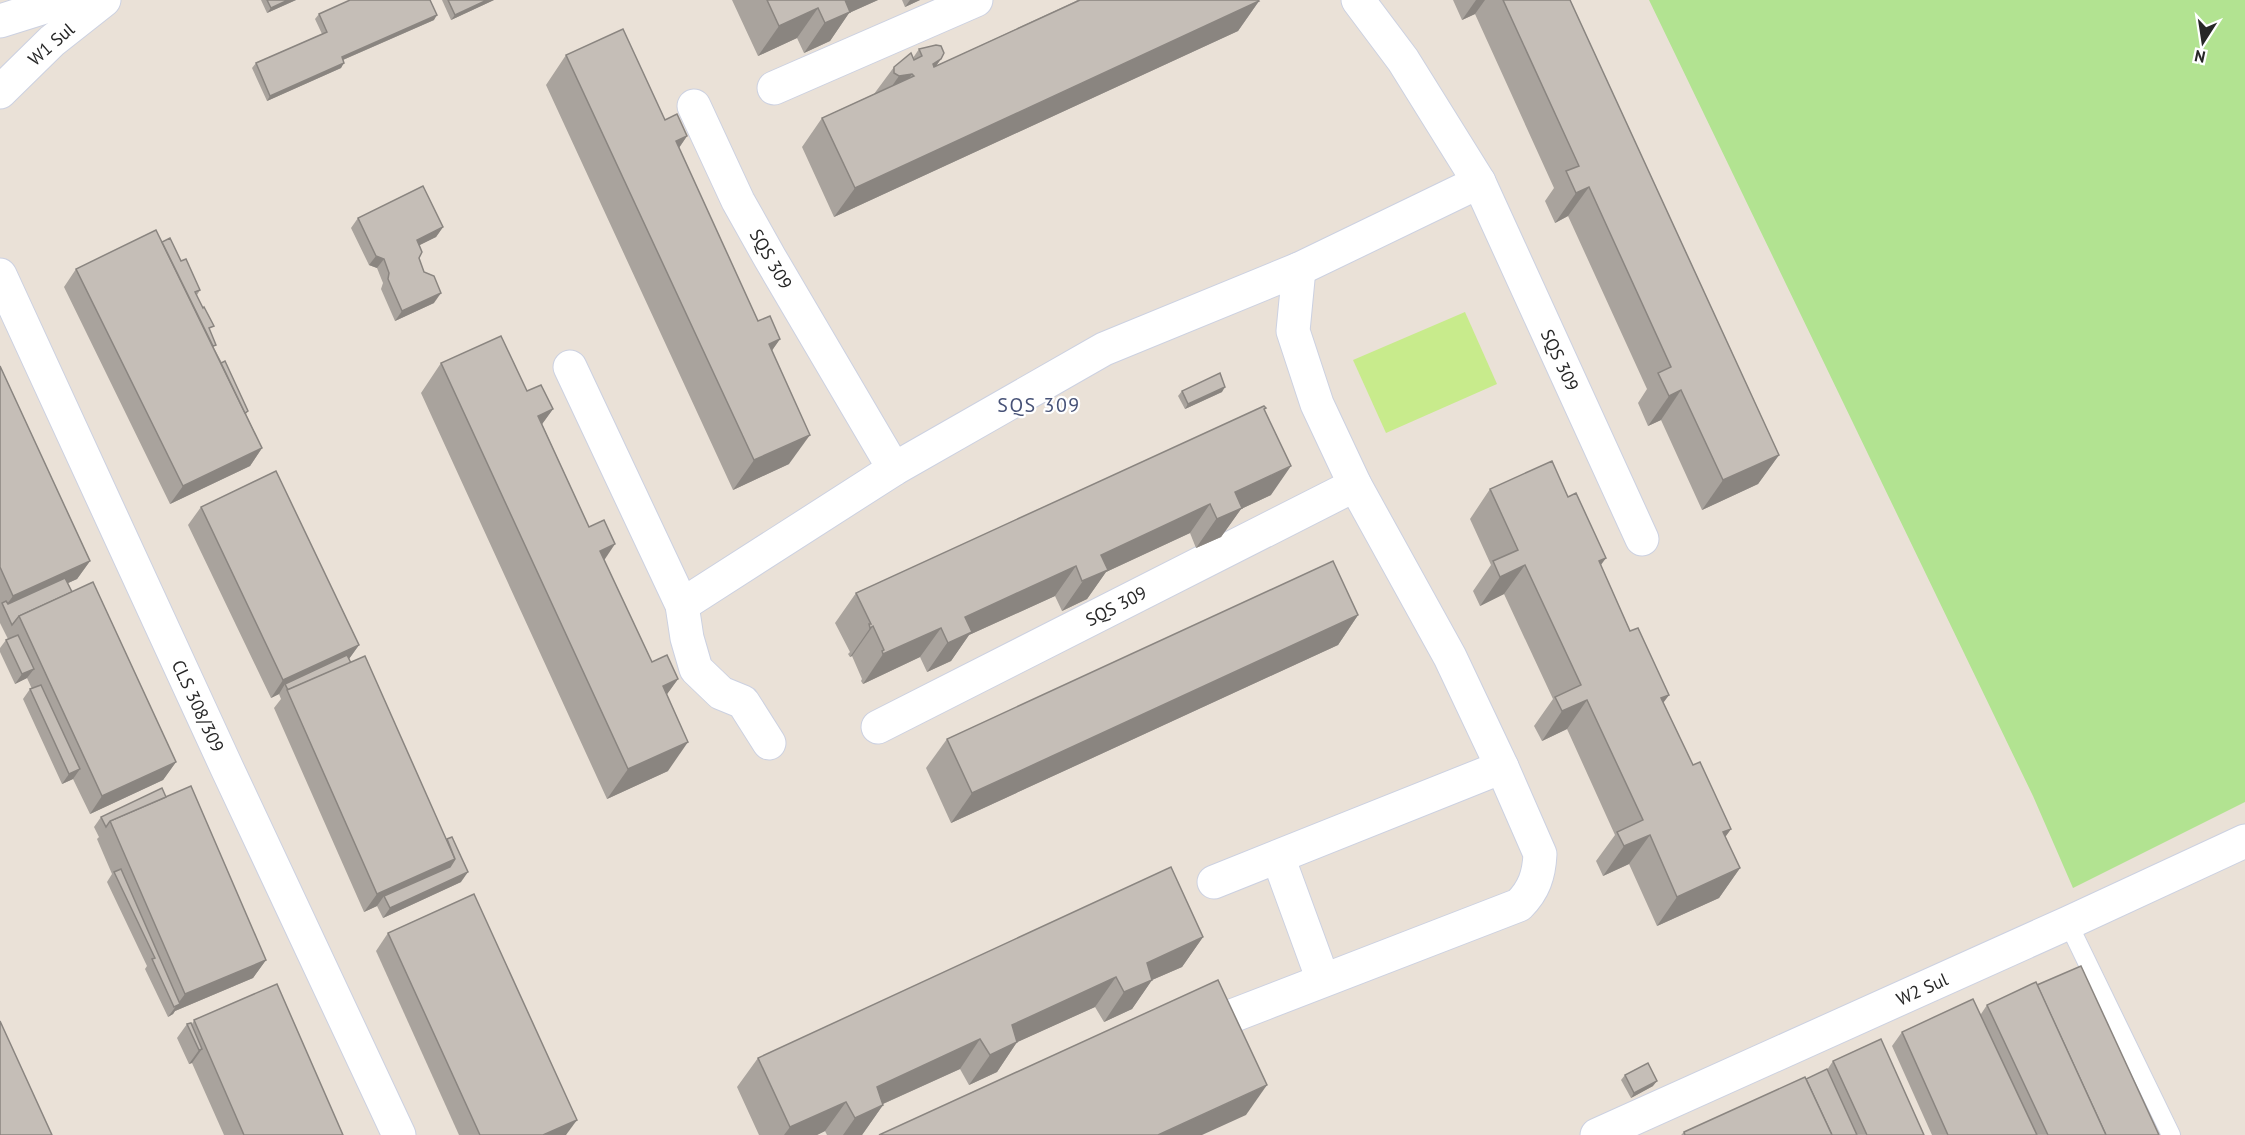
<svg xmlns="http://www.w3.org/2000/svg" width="2245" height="1135" viewBox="0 0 2245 1135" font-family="'PT Sans',sans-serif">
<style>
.green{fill:#b2e391}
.pitch{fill:#c8eb8c}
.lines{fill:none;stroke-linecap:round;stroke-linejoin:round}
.lane-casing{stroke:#ccd1e1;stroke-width:20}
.street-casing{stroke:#ccd1e1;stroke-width:35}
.secondary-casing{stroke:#ccd1e1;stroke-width:35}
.lane{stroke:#fff;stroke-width:18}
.street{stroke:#fff;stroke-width:33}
.secondary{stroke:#fff;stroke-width:33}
.wall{fill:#a9a39d}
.shaded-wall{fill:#8a8580}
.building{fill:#c5beb7;stroke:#8a8580;stroke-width:1.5}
.labels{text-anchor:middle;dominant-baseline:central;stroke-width:4.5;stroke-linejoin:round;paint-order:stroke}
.street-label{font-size:18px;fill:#272727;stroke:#fff}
.neighbourhood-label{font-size:20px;letter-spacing:1.5px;fill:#475277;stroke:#fff}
</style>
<rect width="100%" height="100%" fill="#eae1d7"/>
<!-- green -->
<polygon class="green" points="1649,0 2245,0 2245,802 2073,888 2033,796"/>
<!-- pitch -->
<polygon class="pitch" points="1465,312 1497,384 1386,433 1353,360"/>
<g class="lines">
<defs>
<polyline id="lane" points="2068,923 2171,1135"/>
<g id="street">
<polyline points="1358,0 1403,60 1479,182 1642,539"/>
<polyline points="774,88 976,0"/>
<polyline points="694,106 738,201 770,258 894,469"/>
<polyline points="570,367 682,605 687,638 696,669 721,693 743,702 769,743"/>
<polyline points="682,605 894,469 1104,349 1299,269 1479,182"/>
<polyline points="878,727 1355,485"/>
<polyline points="1278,857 1323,980"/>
<polyline points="1214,882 1502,767"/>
<path d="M1224,1019L1519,905C1534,890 1539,875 1540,854L1502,767L1450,657L1355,485L1317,404L1293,331L1299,269"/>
</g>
<g id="secondary">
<polyline points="0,21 67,0"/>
<polyline points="0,92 52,41 104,0"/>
<polyline points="0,275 226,766 399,1135"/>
<polyline points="1597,1135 2068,923 2245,841"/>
</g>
</defs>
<!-- lane casing -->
<use href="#lane" class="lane-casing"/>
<!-- street casing -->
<use href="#street" class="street-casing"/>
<!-- secondary casing -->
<use href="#secondary" class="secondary-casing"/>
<!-- lane -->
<use href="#lane" class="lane"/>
<!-- street -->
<use href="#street" class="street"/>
<!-- secondary -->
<use href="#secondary" class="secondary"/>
</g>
<!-- wall -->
<g class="wall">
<polygon points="261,0 296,0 267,13"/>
<polygon points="442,0 494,0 451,20"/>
<polygon points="732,0 878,0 849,13 830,41 804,53 797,38 758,56"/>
<polygon points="902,0 920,0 905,7"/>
<polygon points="1077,0 1258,0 1259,1 1238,31 834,217 802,147 822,118 874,94 894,67 913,58 919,49 941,59 936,66 1076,1"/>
<polygon points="1453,0 1570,0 1779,455 1758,484 1702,510 1661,420 1648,426 1638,403 1647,389 1568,216 1555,223 1545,201 1554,188 1475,14 1462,20"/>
<polygon points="319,14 434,20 343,60 341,68 267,101 252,68 256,63 322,34 315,19"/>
<polygon points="566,55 665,120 687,136 679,148 758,321 780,339 772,350 789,464 733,490 546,85"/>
<polygon points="358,218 443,227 436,237 419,245 419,258 434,303 395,321 381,289 383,283 377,268 369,265 351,228"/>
<polygon points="162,242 181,261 200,290 197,295 210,332 214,348 248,411 246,414 262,448 250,466 170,504 64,287 76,269"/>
<polygon points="441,363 527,391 553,409 542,424 604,560 652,662 678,679 667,694 668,771 607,799 421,393"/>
<polygon points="0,366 90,561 77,579 68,583 72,592 176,762 163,780 90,814 73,779 62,784 23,699 30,689 32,689 27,678 15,684 0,652 0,648 6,640 8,639 0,623"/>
<polygon points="1182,391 1222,392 1185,409 1178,396"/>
<polygon points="1264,410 1271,495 1241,509 1221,537 1196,548 1190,533 1106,572 1087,599 1062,611 1055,596 969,635 951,661 927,672 920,657 863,684 861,681 862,679 852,656 850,657 848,654 850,652 835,623 856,593"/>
<polygon points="1490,489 1601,565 1630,631 1669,695 1663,702 1693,765 1731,829 1725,837 1740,868 1719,898 1657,926 1629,864 1603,876 1596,861 1615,835 1567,729 1542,741 1534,726 1553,699 1504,594 1480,606 1473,591 1491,565 1470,519"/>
<polygon points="201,507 339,603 359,645 349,659 461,882 383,918 377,906 364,912 274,708 281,699 279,694 271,698 188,525"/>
<polygon points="1358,615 1338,645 951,823 926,768 947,739"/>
<polygon points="166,797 266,960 253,978 175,1011 173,1014 168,1017 145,969 147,966 107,882 112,874 97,839 99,837 94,827 101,817"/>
<polygon points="388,933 566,1135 459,1135 376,951"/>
<polygon points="1203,937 1182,967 1152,980 1132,1009 1104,1022 1095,1007 1017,1042 997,1072 969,1085 960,1069 883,1104 883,1105 862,1135 827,1135 825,1131 817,1135 759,1135 737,1087 758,1058"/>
<polygon points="2037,985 2159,1135 1932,1135 1892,1046 1902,1032 1981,1014 1987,1005"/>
<polygon points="194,1020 343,1135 224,1135 192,1063 189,1064 177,1038 187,1024 192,1024"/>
<polygon points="1833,1061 1924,1135 1681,1135 1684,1132 1827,1070"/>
<polygon points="1625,1075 1653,1086 1631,1098 1621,1080"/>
</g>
<!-- shaded-wall -->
<g class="shaded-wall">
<polygon points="288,0 296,0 267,13 271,8"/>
<polygon points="487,0 494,0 451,20 455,15"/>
<polygon points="840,0 878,0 849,13 830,41 804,53"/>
<polygon points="910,0 920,0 905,7"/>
<polygon points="1476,0 1485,0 1475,14 1462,20"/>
<polygon points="1259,1 1238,31 834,217 855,188"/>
<polygon points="818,8 797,38 758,56 779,26"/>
<polygon points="437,15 434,20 338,62 342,57"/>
<polygon points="941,59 920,88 933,64"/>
<polygon points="344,63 341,68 267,101 270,96"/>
<polygon points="912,74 892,104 878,106 899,76"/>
<polygon points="687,136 667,165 676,141"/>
<polygon points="1589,187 1568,216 1555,223 1576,193"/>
<polygon points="443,227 436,237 410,250 417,240"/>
<polygon points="376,256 384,259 377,268 369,265"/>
<polygon points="441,293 434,303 395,321 402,311"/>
<polygon points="780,339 760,368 769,344"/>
<polygon points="1225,387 1222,392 1185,409 1188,404"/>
<polygon points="1681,390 1661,420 1648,426 1669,396"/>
<polygon points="553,409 532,438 538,416"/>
<polygon points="810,435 789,464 733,490 754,460"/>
<polygon points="262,448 250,466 170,504 183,486"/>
<polygon points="1779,455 1758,484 1702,510 1723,480"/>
<polygon points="1291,466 1271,495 1241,509 1221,537 1196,548 1235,492"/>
<polygon points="1210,504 1190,533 1106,572 1087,599 1062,611 1101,555"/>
<polygon points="615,544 595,574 600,551"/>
<polygon points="1606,558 1585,587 1599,561"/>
<polygon points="90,561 77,579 6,611 4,608 13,596"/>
<polygon points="1525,565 1504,594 1480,606 1500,577"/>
<polygon points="1076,566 1055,596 969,635 951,661 927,672 965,617"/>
<polygon points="1358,615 1338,645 951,823 972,793"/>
<polygon points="873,626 852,656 850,657 870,628"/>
<polygon points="941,628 920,657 863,684 883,654"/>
<polygon points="359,645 346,663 285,684 279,694 271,698 283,680"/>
<polygon points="34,669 27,678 15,684 22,674"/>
<polygon points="678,679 657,708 663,686"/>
<polygon points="1669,695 1648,724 1661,698"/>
<polygon points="1587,700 1567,729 1542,741 1562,711"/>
<polygon points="688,742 668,771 607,799 628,769"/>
<polygon points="176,762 163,780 90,814 102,796"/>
<polygon points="80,769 73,779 62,784 69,774"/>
<polygon points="1731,829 1710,858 1723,832"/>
<polygon points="1650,835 1629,864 1603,876 1624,846"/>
<polygon points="455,859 443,877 384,896 377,906 364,912 377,894"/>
<polygon points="1740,868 1719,898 1657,926 1677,897"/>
<polygon points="468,872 461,882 383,918 390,908"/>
<polygon points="1203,937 1182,967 1152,980 1132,1009 1104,1022 1124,992 1147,963"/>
<polygon points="266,960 253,978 175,1011 173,1014 168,1017 185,994"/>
<polygon points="1116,977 1095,1007 991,1054 1012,1025"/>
<polygon points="980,1039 960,1069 856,1116 877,1087"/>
<polygon points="1017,1042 997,1072 969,1085 990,1055"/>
<polygon points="202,1049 192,1063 189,1064 199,1050"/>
<polygon points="1657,1081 1653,1086 1631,1098 1634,1093"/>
<polygon points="1267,1085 1246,1115 1202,1135 1158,1135"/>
<polygon points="846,1102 825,1131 817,1135 784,1135 790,1127"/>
<polygon points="883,1105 862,1135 843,1135 855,1118"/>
<polygon points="577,1120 566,1135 543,1135"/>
</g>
<!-- building -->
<g class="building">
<polygon points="267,0 288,0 271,8"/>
<polygon points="350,0 430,0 437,15 342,57 344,63 270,96 256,63 327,32 319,14"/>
<polygon points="448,0 487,0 455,15"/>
<polygon points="767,0 845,0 850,12 825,23 818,8 779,26"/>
<polygon points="1080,0 1258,0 1259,1 855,188 822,118 914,76 912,74 899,76 894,73 894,67 911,53 914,60 922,56 919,49 936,45 941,46 944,53 941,59 933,64 934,67"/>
<polygon points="1503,0 1570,0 1779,455 1723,480 1681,390 1669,396 1658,373 1671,367 1589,187 1576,193 1566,171 1579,166"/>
<polygon points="623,29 665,120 677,114 687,136 676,141 758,321 770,316 780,339 769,344 810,435 754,460 566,55"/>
<polygon points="423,186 443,227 417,240 422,252 419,258 424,272 434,276 441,293 402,311 388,279 389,273 384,259 376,256 358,218"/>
<polygon points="156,230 262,448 183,486 76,269"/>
<polygon points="170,238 181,261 186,259 200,290 195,292 203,308 204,307 214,326 209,328 216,345 213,346 162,242"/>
<polygon points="501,336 527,391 541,385 553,409 538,416 589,527 604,520 615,544 600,551 652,662 667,655 678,679 663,686 688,742 628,769 441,363"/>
<polygon points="225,361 248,411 245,413 221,363"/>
<polygon points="0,366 90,561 13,596 0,567"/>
<polygon points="1220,373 1225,387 1188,404 1182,391"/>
<polygon points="1264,406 1266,408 1264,409 1291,466 1235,492 1242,508 1217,519 1210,504 1101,555 1108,570 1082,581 1076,566 965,617 972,632 948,643 941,628 883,654 882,651 884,650 873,626 870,628 869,624 871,624 856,593"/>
<polygon points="1552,461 1568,497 1576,493 1606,558 1599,561 1630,631 1638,628 1669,695 1661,698 1693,765 1700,762 1731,829 1723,832 1740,868 1677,897 1650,835 1624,846 1617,832 1643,820 1587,700 1562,711 1555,697 1581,685 1525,565 1500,577 1493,561 1518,550 1490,489"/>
<polygon points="276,471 359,645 283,680 201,507"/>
<polygon points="1333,561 1358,615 972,793 947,739"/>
<polygon points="65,578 72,592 19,616 12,625 2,603 6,601 8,604"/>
<polygon points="93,582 176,762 102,796 19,616"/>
<polygon points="18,635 34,669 22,674 6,640"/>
<polygon points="347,655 351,663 288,690 285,684"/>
<polygon points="365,656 455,859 377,894 287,690"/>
<polygon points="41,685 80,769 69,774 30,689"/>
<polygon points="191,786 266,960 185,994 110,821"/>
<polygon points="162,788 166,797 110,821 106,827 101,817"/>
<polygon points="452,837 468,872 390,908 384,896 450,867 455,859 447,839"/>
<polygon points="1171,867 1203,937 1147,963 1152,980 1124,992 1116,977 1012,1025 1017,1042 990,1055 980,1039 877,1087 883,1105 855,1118 846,1102 790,1127 758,1058"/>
<polygon points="121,869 180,1004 174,1007 152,959 155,958 154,956 114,872"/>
<polygon points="474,894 577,1120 543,1135 480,1135 388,933"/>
<polygon points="2081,966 2159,1135 2106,1135 2037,985"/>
<polygon points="1218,980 1267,1085 1158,1135 879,1135"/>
<polygon points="2036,982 2106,1135 2048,1135 1987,1005"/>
<polygon points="277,984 343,1135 244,1135 194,1020"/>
<polygon points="1973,999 2037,1135 1948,1135 1902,1032"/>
<polygon points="0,1021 52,1135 0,1135"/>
<polygon points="191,1023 202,1049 199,1050 187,1024"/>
<polygon points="1881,1039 1924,1135 1867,1135 1833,1061"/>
<polygon points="1648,1063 1657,1081 1634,1093 1625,1075"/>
<polygon points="1827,1069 1857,1135 1832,1135 1806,1079"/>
<polygon points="1805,1077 1832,1135 1685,1135 1684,1132"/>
</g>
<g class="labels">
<!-- street labels -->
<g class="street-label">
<text transform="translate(51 44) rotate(-41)">W1 Sul</text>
<text transform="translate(771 259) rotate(60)">SQS 309</text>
<text transform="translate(1560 360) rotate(65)">SQS 309</text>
<text transform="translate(1116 606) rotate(-27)">SQS 309</text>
<text transform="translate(198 706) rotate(65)">CLS 308/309</text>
<text transform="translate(1922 989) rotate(-24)">W2 Sul</text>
</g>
<!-- neighbourhood labels -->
<g class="neighbourhood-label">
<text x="1039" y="405">SQS 309</text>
</g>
</g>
<!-- north arrow -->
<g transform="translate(2203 42) rotate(192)" stroke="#ffffff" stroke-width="4.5" paint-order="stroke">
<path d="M0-4.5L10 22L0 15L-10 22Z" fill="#272727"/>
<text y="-9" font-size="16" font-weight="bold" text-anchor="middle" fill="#272727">N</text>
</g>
</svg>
